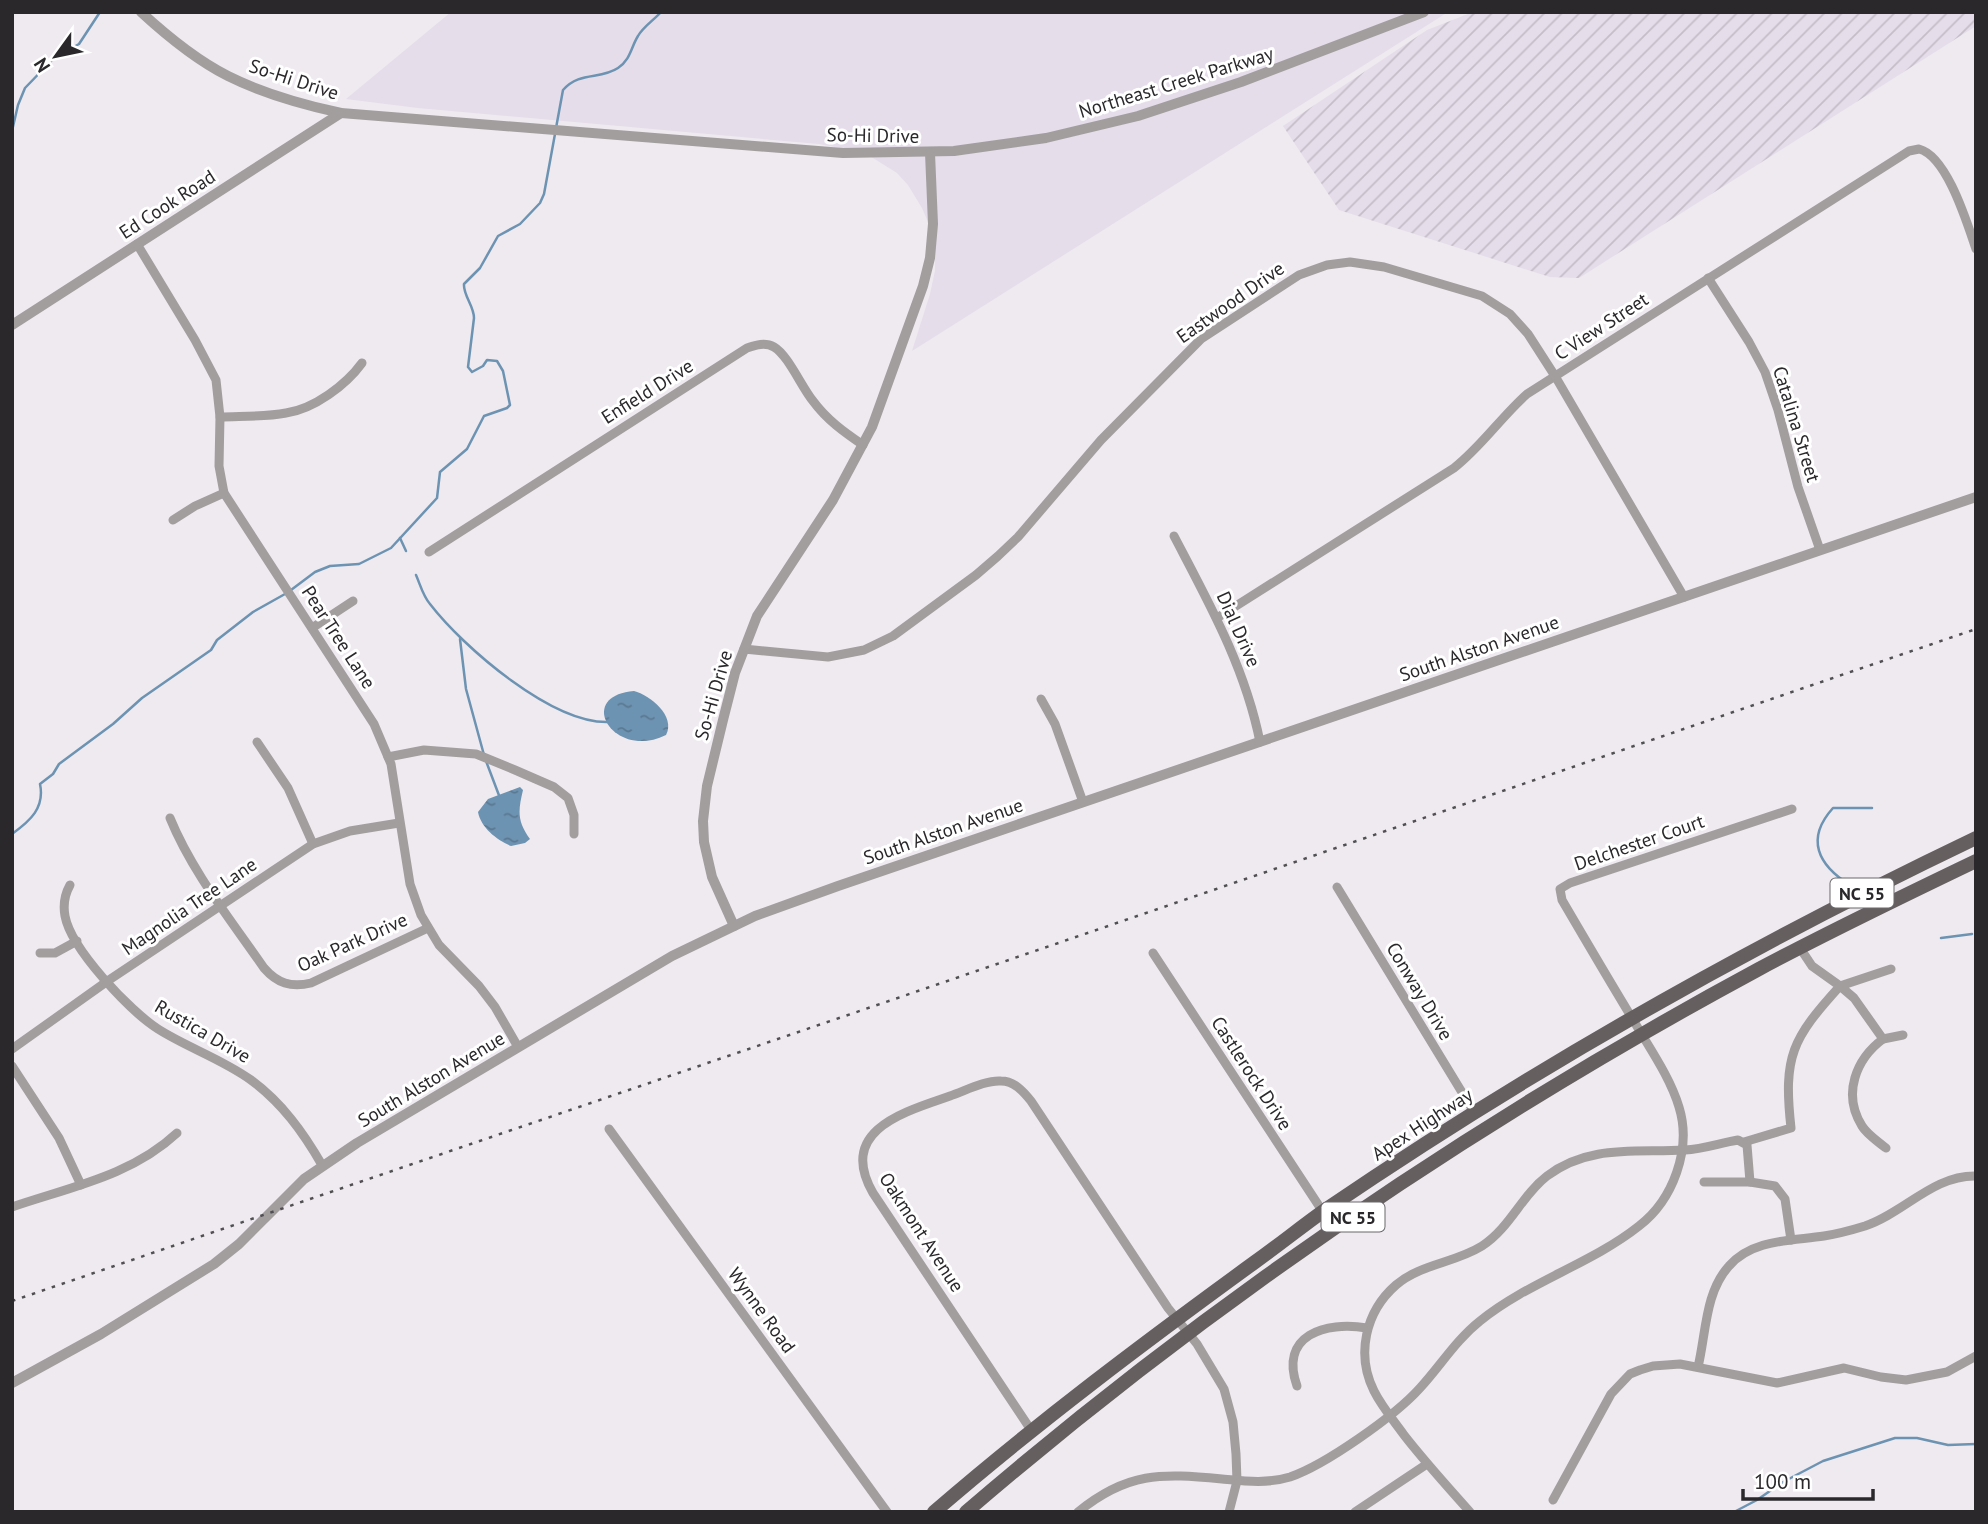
<svg xmlns="http://www.w3.org/2000/svg" width="1988" height="1524" viewBox="0 0 1988 1524" font-family="'PT Sans',sans-serif">
<style>
.built{fill:#e5ddea}
.industrial{fill:url(#industrial-furrows)}
.water{fill:url(#water-ripples)}
.lines{fill:none;stroke-linecap:round;stroke-linejoin:round}
.stream{stroke:#6d93b2;stroke-width:2.5}
.minor{stroke:#a29e9e;stroke-width:9}
.tertiary{stroke:#a29e9e;stroke-width:10}
.primary{stroke:#665f5f;stroke-width:14}
.rail{stroke:#514f52;stroke-width:2.5;stroke-dasharray:3.5 7;stroke-linecap:butt}
.labels{text-anchor:middle;dominant-baseline:central;stroke-width:6;stroke-linejoin:round;paint-order:stroke}
.shield{fill:#fff;stroke:#6a686b;stroke-width:2}
.shield-label{font-size:18px;font-weight:bold;fill:#2a282b}
.street-label{font-size:19px;fill:#2a282b;stroke:#fff}
</style>
<defs>
<pattern id="industrial-furrows" width="10" height="10" patternUnits="userSpaceOnUse" patternTransform="scale(1.75)"><rect width="10" height="10" fill="#e5ddea"/><path d="M-1 1l2-2M0 10L10 0M9 11l2-2" fill="none" stroke="#c5bec9"/></pattern>
<pattern id="water-ripples" width="26" height="14" patternUnits="userSpaceOnUse" patternTransform="scale(1.75)"><rect width="26" height="14" fill="#6d93b2"/><path d="M2 4q2-2 4 0t4 0M15 11q2-2 4 0t4 0" fill="none" stroke="#5a7891"/></pattern>
</defs>
<rect width="100%" height="100%" fill="#eeeaf0"/>
<!-- built -->
<polygon class="built" points="451,12 1448,12 912,351 930,294 935,271 935,252 931,229 922,208 908,185 897,173 865,153 819,144 418,108 346,99"/>
<!-- industrial -->
<polygon class="industrial" points="1473,12 1976,12 1976,26 1579,278 1550,277 1339,210 1283,126 1427,30"/>
<!-- water -->
<g class="water">
<path d="M634,691C650,695 676,716 666,735C614,761 574,696 634,691Z"/>
<path d="M520,787L523,790C518,811 517,821 530,839L525,843L511,846C497,840 481,828 478,812L488,799Z"/>
</g>
<g class="lines">
<!-- stream -->
<g class="stream">
<path d="M556,128L563,90C580,71 600,80 618,68C631,59 631,47 638,36C643,27 654,20 661,12"/>
<polyline points="12,131 18,105 25,88 53,59 79,44 100,12"/>
<polyline points="400,538 406,551"/>
<path d="M416,575C420,584 423,596 430,604C463,647 553,725 610,722"/>
<path d="M291,590L315,572L330,566L359,564L391,548L437,498L440,472L467,449L484,416L507,408L510,405L503,371L497,361L487,360L483,366L472,372L468,367L474,318C474,306 463,295 464,284L480,268L498,236L520,224L540,203L544,194L555,134"/>
<polyline points="460,639 466,689 484,755"/>
<polyline points="486,761 500,798"/>
<path d="M12,834C30,821 45,808 40,784L53,774L59,764L113,724L142,698L211,650L217,640L253,612L285,594"/>
<path d="M1850,885C1818,865 1805,839 1833,808H1872"/>
<polyline points="1941,938 1972,934"/>
<polyline points="1734,1512 1757,1500 1783,1482 1823,1461 1895,1438 1917,1438 1948,1445 1976,1444"/>
</g>
<!-- minor -->
<g class="minor">
<polyline points="137,244 195,340 216,380 220,417 219,466 224,493 374,724 391,764 410,884 421,915 439,945 479,986 495,1007 518,1047"/>
<polyline points="1708,278 1749,342 1765,372 1778,410 1798,487 1820,550"/>
<path d="M220,417C242,416 265,417 286,413C314,409 346,385 362,363"/>
<polyline points="173,520 195,506 224,493"/>
<path d="M1174,536C1209,603 1245,667 1260,742"/>
<path d="M429,552L747,348C756,345 765,342 774,347C788,355 802,388 813,401C827,420 844,432 863,445"/>
<path d="M1217,618L1454,468C1482,446 1501,417 1527,394L1909,151L1919,149C1947,156 1967,223 1976,249"/>
<polyline points="312,628 353,601"/>
<polyline points="744,649 828,657 864,650 893,636 976,575 998,556 1018,537 1101,440 1201,339 1299,275 1327,265 1350,262 1384,267 1482,296 1510,314 1528,334 1555,376 1684,597"/>
<polyline points="1041,699 1055,724 1083,802"/>
<polyline points="257,742 288,788 313,844"/>
<polyline points="388,757 424,750 476,754 515,770 554,787 568,798 574,815 574,834"/>
<path d="M170,818C192,872 231,920 264,968C277,983 291,988 311,983L428,928"/>
<path d="M70,885C65,894 63,905 65,916C71,949 130,1011 158,1029C188,1048 222,1059 251,1080C282,1103 303,1132 322,1165"/>
<polyline points="1337,887 1474,1112"/>
<polyline points="40,953 55,953 77,941"/>
<polyline points="1153,953 1323,1212"/>
<polyline points="1883,1039 1903,1035"/>
<polyline points="12,1049 109,980 313,844 350,831 399,823"/>
<polyline points="12,1066 59,1138 81,1185"/>
<polyline points="609,1129 887,1512"/>
<path d="M1744,1142L1791,1128C1783,1056 1792,1039 1840,986L1812,966L1800,948"/>
<path d="M1886,1148C1878,1142 1867,1134 1862,1126C1842,1094 1856,1059 1883,1039L1854,998L1840,986L1891,969"/>
<polyline points="1704,1182 1750,1182 1775,1186 1785,1199 1791,1240"/>
<path d="M12,1207C70,1187 131,1176 177,1133"/>
<path d="M1698,1367C1706,1334 1705,1292 1729,1266C1752,1239 1791,1241 1824,1236C1837,1234 1852,1230 1865,1226C1904,1213 1933,1175 1976,1176"/>
<path d="M1297,1386C1279,1335 1325,1321 1367,1328"/>
<path d="M1031,1430L873,1193C837,1130 904,1112 950,1096C965,1091 985,1080 1001,1081C1014,1081 1023,1091 1031,1101L1168,1308L1197,1344L1224,1389L1233,1422L1236,1454L1237,1481L1229,1512"/>
<polyline points="1553,1500 1611,1394 1630,1374 1640,1370 1653,1366 1680,1364 1777,1383 1844,1368 1881,1377 1906,1380 1947,1372 1976,1356"/>
<path d="M1078,1512C1127,1472 1161,1473 1222,1479C1244,1481 1267,1484 1290,1477C1325,1465 1395,1416 1420,1388C1441,1365 1456,1340 1480,1321C1528,1282 1591,1264 1639,1226C1673,1200 1692,1149 1679,1107C1670,1077 1650,1049 1635,1023C1610,982 1586,941 1562,900L1560,889L1570,883L1792,809"/>
<polyline points="1355,1512 1427,1464"/>
<path d="M1470,1512C1447,1486 1425,1462 1404,1435C1394,1421 1382,1407 1374,1391C1356,1355 1365,1312 1396,1285C1420,1264 1455,1263 1482,1246C1510,1228 1522,1195 1547,1176C1589,1144 1637,1153 1685,1150C1703,1149 1720,1143 1738,1140L1747,1145L1750,1182"/>
</g>
<!-- tertiary -->
<g class="tertiary">
<path d="M141,12C166,35 198,61 228,76C262,93 304,105 341,113L843,153L954,151L1046,138L1138,116L1241,82L1424,12"/>
<polyline points="12,325 341,113"/>
<polyline points="734,926 712,877 704,842 703,821 707,786 723,720 735,673 757,616 833,500 872,427 923,286 930,258 933,224 930,153"/>
<polyline points="12,1383 101,1334 214,1264 239,1244 304,1179 357,1143 672,956 755,916 838,886 1976,497"/>
</g>
<!-- primary -->
<g class="primary">
<path d="M934,1512C1037,1423 1145,1342 1255,1262C1279,1245 1301,1227 1325,1210C1532,1069 1750,946 1976,838"/>
<path d="M966,1512C1209,1303 1477,1121 1759,969C1830,931 1903,896 1976,861"/>
</g>
<!-- rail -->
<polyline class="rail" points="12,1301 1976,629"/>
</g>
<g class="labels">
<!-- shield labels -->
<g class="shield">
<rect x="1830.5" y="878.5" width="63" height="29" rx="5"/>
<rect x="1321.5" y="1202.5" width="63" height="29" rx="5"/>
</g>
<g class="shield-label">
<text x="1862" y="893">NC 55</text>
<text x="1353" y="1217">NC 55</text>
</g>
<!-- street labels -->
<g class="street-label">
<text transform="translate(294 79) rotate(18)">So-Hi Drive</text>
<text transform="translate(1176 82) rotate(-17)">Northeast Creek Parkway</text>
<text transform="translate(873 135) rotate(1)">So-Hi Drive</text>
<text transform="translate(167 204) rotate(-33)">Ed Cook Road</text>
<text transform="translate(1230 302) rotate(-35)">Eastwood Drive</text>
<text transform="translate(1601 326) rotate(-33)">C View Street</text>
<text transform="translate(647 391) rotate(-32)">Enfield Drive</text>
<text transform="translate(1797 424) rotate(73)">Catalina Street</text>
<text transform="translate(1239 629) rotate(66)">Dial Drive</text>
<text transform="translate(339 637) rotate(57)">Pear Tree Lane</text>
<text transform="translate(1479 648) rotate(-19)">South Alston Avenue</text>
<text transform="translate(713 695) rotate(-74)">So-Hi Drive</text>
<text transform="translate(943 831) rotate(-19)">South Alston Avenue</text>
<text transform="translate(1639 842) rotate(-19)">Delchester Court</text>
<text transform="translate(189 906) rotate(-34)">Magnolia Tree Lane</text>
<text transform="translate(352 942) rotate(-24)">Oak Park Drive</text>
<text transform="translate(1420 991) rotate(59)">Conway Drive</text>
<text transform="translate(203 1031) rotate(30)">Rustica Drive</text>
<text transform="translate(1252 1073) rotate(57)">Castlerock Drive</text>
<text transform="translate(431 1079) rotate(-31)">South Alston Avenue</text>
<text transform="translate(1422 1124) rotate(-33)">Apex Highway</text>
<text transform="translate(922 1232) rotate(57)">Oakmont Avenue</text>
<text transform="translate(762 1310) rotate(54)">Wynne Road</text>
</g>
</g>
<!-- border -->
<rect width="1988" height="1524" fill="none" stroke="#2a282b" stroke-width="28"/>
<!-- north arrow -->
<g transform="translate(56 56) rotate(237)" stroke="#ffffff" stroke-width="5" paint-order="stroke">
<path d="M0-5L12 26L0 18L-12 26Z" fill="#2a282b"/>
<text y="-10" font-size="19" font-weight="bold" text-anchor="middle" fill="#2a282b">N</text>
</g>
<!-- scale -->
<path d="M1743 1489v10h130v-10" fill="none" stroke="#2a282b" stroke-width="3.5"/>
<text x="1754" y="1489" font-size="21" fill="#2a282b" stroke="#ffffff" stroke-width="5" paint-order="stroke">100 m</text>
</svg>
